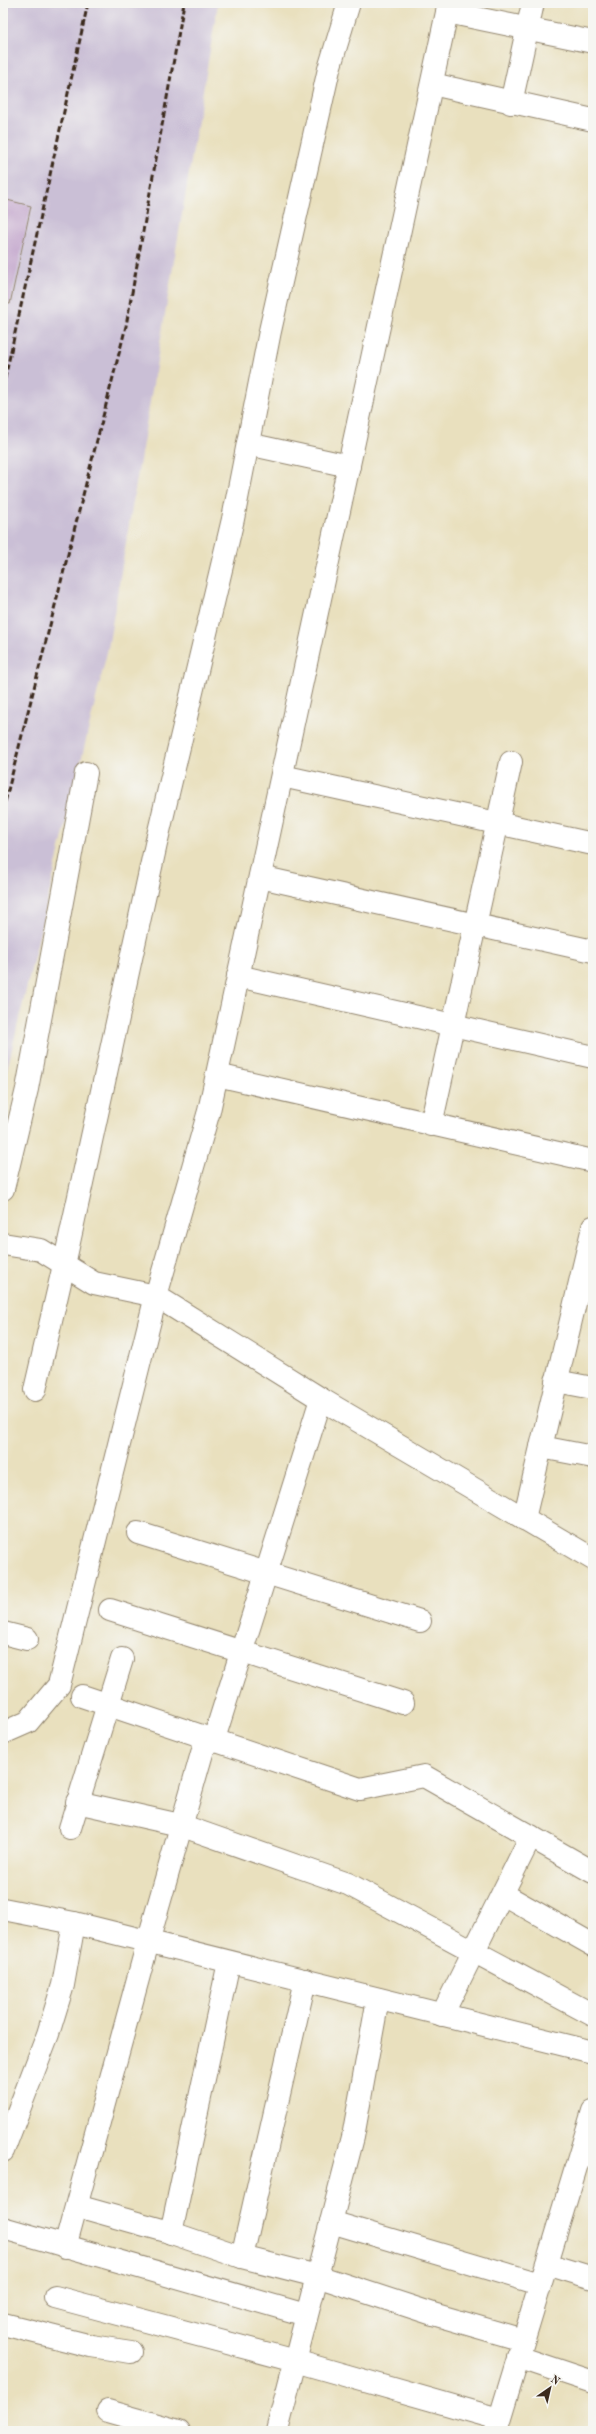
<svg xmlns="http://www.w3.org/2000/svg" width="596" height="2434" viewBox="0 0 596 2434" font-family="'Old Standard TT',serif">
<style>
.industrial{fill:#cabfd6}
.building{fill:#c0a1ca}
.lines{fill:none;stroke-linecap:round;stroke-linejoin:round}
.minor-casing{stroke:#92856e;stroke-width:24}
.minor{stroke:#fff;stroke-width:22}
.rail{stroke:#3b2a1e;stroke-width:3;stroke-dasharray:6 3;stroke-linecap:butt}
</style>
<rect width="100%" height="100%" fill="#f6f6f2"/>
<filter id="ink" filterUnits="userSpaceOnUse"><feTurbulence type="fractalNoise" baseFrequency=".025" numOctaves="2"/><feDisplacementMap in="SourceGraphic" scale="8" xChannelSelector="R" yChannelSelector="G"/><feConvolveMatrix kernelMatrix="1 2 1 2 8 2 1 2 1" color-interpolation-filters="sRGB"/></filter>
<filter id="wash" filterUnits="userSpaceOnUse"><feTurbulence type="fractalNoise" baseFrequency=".012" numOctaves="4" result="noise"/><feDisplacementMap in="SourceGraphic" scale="16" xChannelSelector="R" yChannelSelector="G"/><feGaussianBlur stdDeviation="0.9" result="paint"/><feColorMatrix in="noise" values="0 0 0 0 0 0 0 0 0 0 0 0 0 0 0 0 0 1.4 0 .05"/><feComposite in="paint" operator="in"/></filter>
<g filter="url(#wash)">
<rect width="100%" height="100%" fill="#e9e0be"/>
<!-- industrial -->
<polygon class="industrial" points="3,3 218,3 108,648 3,1086"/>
<g id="blocks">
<!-- building -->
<polygon class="building" points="3,199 31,206 10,304 3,303"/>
</g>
</g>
<g filter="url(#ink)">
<use href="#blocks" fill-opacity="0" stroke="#92856e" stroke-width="1"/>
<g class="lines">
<defs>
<g id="minor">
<polyline points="447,12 593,42"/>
<polyline points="432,84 593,120"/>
<polyline points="511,103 533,3"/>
<polyline points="248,444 349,466"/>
<polyline points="282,776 593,844"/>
<polyline points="260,877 593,951"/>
<polyline points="238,976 593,1057"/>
<polyline points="217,1075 593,1161"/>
<polyline points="431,1125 511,762"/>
<polyline points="3,1189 27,1089 86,773"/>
<polyline points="3,1244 41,1250 94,1283 156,1296 321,1399 593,1559"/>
<polyline points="556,1381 593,1388"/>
<polyline points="35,1390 64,1265 156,844 233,519 270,331 329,69 349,3"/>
<polyline points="541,1447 593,1457"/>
<polyline points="524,1519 593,1227"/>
<polyline points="138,1533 420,1621"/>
<polyline points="110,1610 403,1703"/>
<polyline points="3,1633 27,1639"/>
<polyline points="82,1696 360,1789 424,1776 593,1872"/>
<polyline points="3,1733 28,1722 59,1685 156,1296 209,1111 449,3"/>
<polyline points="213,1742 321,1399"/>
<polyline points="77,1802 180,1825 348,1884 593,2015"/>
<polyline points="70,1828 122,1659"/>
<polyline points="503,1894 593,1945"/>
<polyline points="3,1909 74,1923 593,2052"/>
<polyline points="442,2015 531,1836"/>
<polyline points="3,2151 48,2034 63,1985 74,1923"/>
<polyline points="77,2206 166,2231 242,2257 317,2276 433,2314 523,2340"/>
<polyline points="331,2222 540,2284"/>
<polyline points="3,2228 306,2315"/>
<polyline points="171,2233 229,1962"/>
<polyline points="65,2247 148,1942 206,1739"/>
<polyline points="242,2257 305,1980"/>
<polyline points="547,2264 593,2278"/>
<polyline points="55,2297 295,2361 499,2419"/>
<polyline points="3,2324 91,2346 131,2352"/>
<polyline points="518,2357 593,2382"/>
<polyline points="108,2411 179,2431"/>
<polyline points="277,2431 353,2137 378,1999"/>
<polyline points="496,2431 593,2111"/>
</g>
</defs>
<!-- minor casing -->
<use href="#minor" class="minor-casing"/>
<!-- minor -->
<use href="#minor" class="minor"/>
<!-- rail -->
<g class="rail">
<polyline points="3,387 88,3"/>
<polyline points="3,810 126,326 184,3"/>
</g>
</g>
</g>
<!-- margin -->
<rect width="596" height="2434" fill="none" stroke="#f6f6f2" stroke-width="16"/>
<!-- north arrow -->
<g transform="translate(550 2388) rotate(34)" stroke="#f6f6f2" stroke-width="3" paint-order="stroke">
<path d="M0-3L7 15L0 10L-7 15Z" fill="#3b2a1e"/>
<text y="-6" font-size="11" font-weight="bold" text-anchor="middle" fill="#3b2a1e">N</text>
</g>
</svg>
